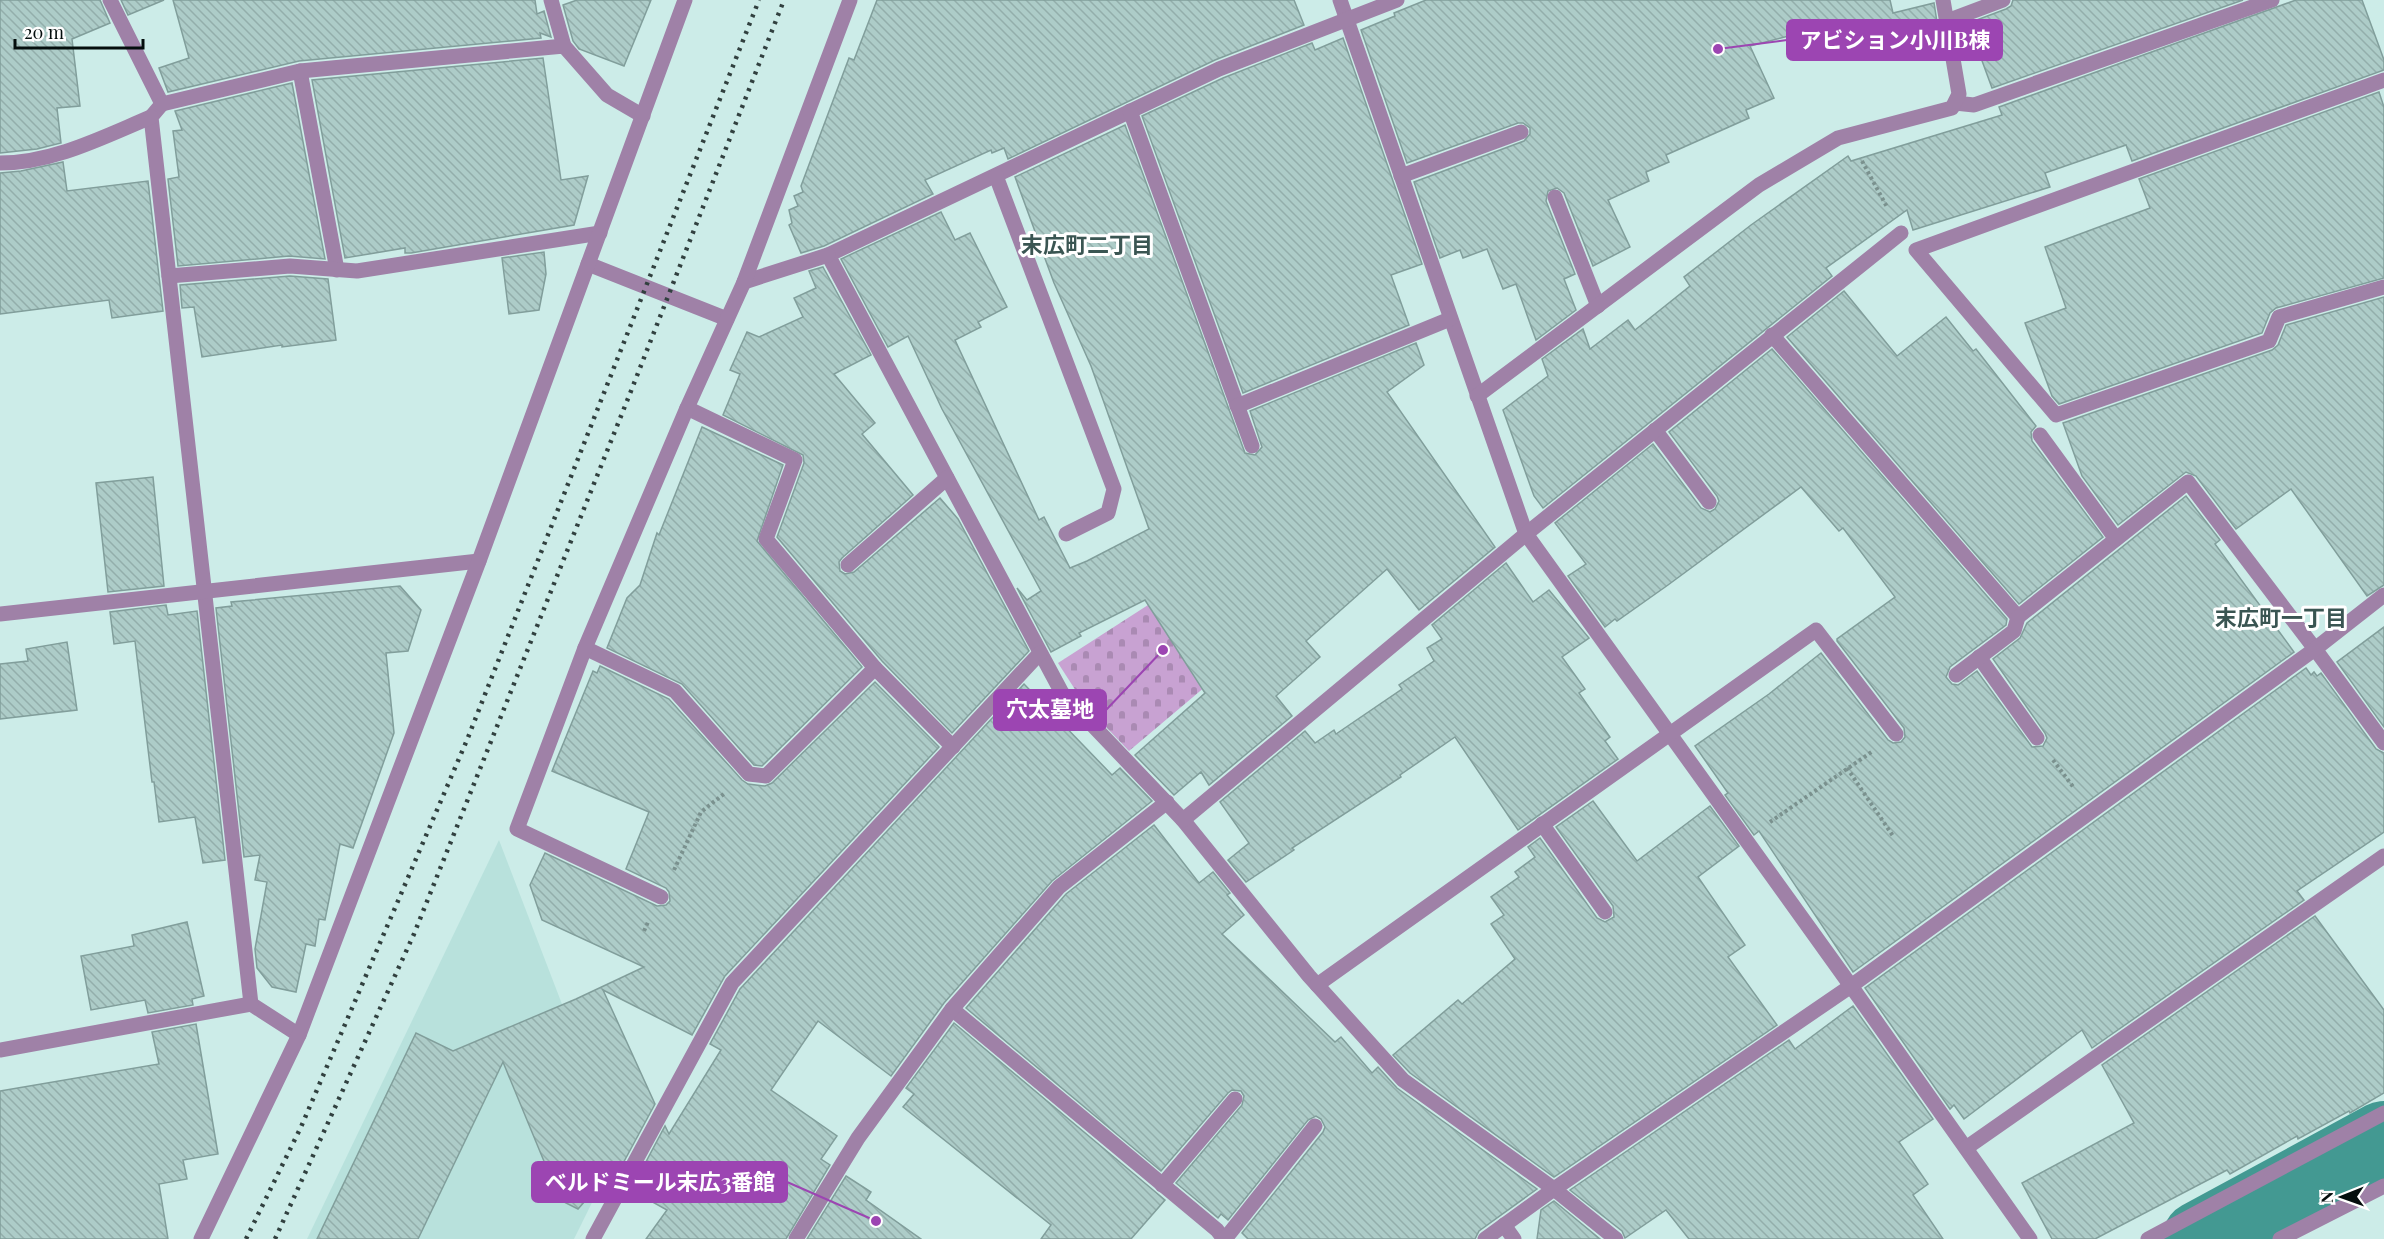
<svg xmlns="http://www.w3.org/2000/svg" width="2384" height="1239" viewBox="0 0 2384 1239" font-family="'Playfair Display','Noto Sans JP',serif">
<style>
.built{fill:#b8e1dc}
.cemetery{fill:url(#cemetery-stones)}
.lines{fill:none;stroke-linecap:round;stroke-linejoin:round}
.river{stroke:#439992;stroke-width:76}
.building{fill:url(#building-back-hatch);stroke:#819e9b;stroke-width:1.5}
.path{stroke:#7a918e;stroke-width:4;stroke-dasharray:3 3;stroke-linecap:butt}
.minor{stroke:#9f81a7;stroke-width:15}
.rail{stroke:#31403f;stroke-width:4.5;stroke-dasharray:3 6;stroke-linecap:butt}
.labels{text-anchor:middle;dominant-baseline:central;stroke-width:6;stroke-linejoin:round;paint-order:stroke}
.neighbourhood-label{font-size:22px;font-weight:bold;fill:#3a5552;stroke:#fff}
.leader{fill:none;stroke:#9c45b2;stroke-width:2}
.callout-dot{fill:#9c45b2;stroke:#fff;stroke-width:2}
.callout{fill:#9c45b2;stroke:#9c45b2;stroke-width:2}
.callout-label{font-size:22px;text-anchor:middle;font-weight:bold;fill:#fff}
</style>
<defs>
<pattern id="cemetery-stones" width="16" height="16" patternUnits="userSpaceOnUse" patternTransform="scale(1.5)"><rect width="16" height="16" fill="#c8a2d2"/><path d="M2 7V4a2 2 0 0 1 4 0v3zM10 15v-3a2 2 0 0 1 4 0v3z" fill="#aa8ab3"/></pattern>
<pattern id="building-back-hatch" width="6" height="6" patternUnits="userSpaceOnUse" patternTransform="scale(1.5)"><rect width="6" height="6" fill="#adccc8"/><path d="M-1 5l2 2M0 0l6 6M5-1l2 2" fill="none" stroke="#93aeab"/></pattern>
</defs>
<rect width="100%" height="100%" fill="#ccece8"/>
<!-- built -->
<polygon class="built" points="499,840 618,1150 574,1239 307,1239"/>
<!-- cemetery -->
<polygon class="cemetery" points="1207,567 1263,638 1129,751 1085,705 1058,663"/>
<g class="lines">
<!-- river -->
<polyline class="river" points="2200,1239 2384,1139"/>
</g>
<!-- building -->
<g class="building">
<polygon points="0,0 100,0 110,23 72,39 80,106 57,108 61,143 37,149 0,153"/>
<polygon points="121,0 164,0 128,15"/>
<polygon points="173,0 535,0 537,14 544,11 551,37 540,33 541,38 299,61 168,92 159,68 189,58"/>
<polygon points="577,0 651,0 624,66 579,49 573,41 563,5"/>
<polygon points="877,0 1294,0 1304,25 1215,60 1008,159 1004,148 992,153 991,150 925,180 933,194 824,246 801,253 789,225 792,223 789,210 798,206 794,196 803,192 801,186 849,58 854,60"/>
<polygon points="1426,0 1890,0 1893,13 1934,3 1939,35 1859,54 1851,20 1750,46 1774,98 1746,110 1749,118 1666,155 1669,162 1646,172 1649,181 1608,200 1630,247 1593,266 1564,193 1557,188 1548,191 1546,201 1575,274 1564,279 1576,310 1536,340 1516,284 1503,289 1487,249 1463,258 1460,250 1440,258 1414,182 1524,141 1530,134 1530,128 1523,123 1518,123 1407,163 1361,30 1395,16 1394,13"/>
<polygon points="2013,0 2243,0 1992,88 1970,28 1958,31 1958,27 2006,9 2011,6"/>
<polygon points="2296,0 2362,0 2384,60 2384,70 2132,161 2126,145 2045,173 2050,187 1913,230 1907,210 1826,268 1832,276 1543,508 1534,496 1503,410 1548,376 1542,359 1583,329 1590,349 1628,320 1635,330 1690,286 1684,277 1751,225 1848,156 1851,161 2002,115 1999,107"/>
<polygon points="1343,38 1422,264 1391,275 1409,325 1243,393 1142,116 1223,78 1312,43 1315,50"/>
<polygon points="543,58 561,180 588,176 574,225 411,253 405,253 405,248 345,258 312,80"/>
<polygon points="292,83 325,259 289,256 178,266 168,179 179,177 173,131 182,130 175,111"/>
<polygon points="2379,92 2384,107 2384,278 2276,308 2270,313 2262,333 2059,404 2052,396 2025,323 2066,308 2045,247 2150,208 2139,179"/>
<polygon points="1125,125 1245,453 1255,455 1262,447 1250,411 1416,343 1424,365 1387,392 1495,547 1419,610 1387,569 1306,641 1320,657 1276,696 1292,716 1209,785 1201,772 1174,795 1135,755 1205,693 1145,600 1079,633 1081,636 1051,652 1017,588 1027,600 1041,591 942,409 908,336 888,347 841,259 941,212 955,240 970,233 1007,307 978,322 981,327 955,340 1039,520 1044,517 1070,568 1087,561 1149,529 1091,366 1054,283 1015,177"/>
<polygon points="63,162 67,191 148,181 163,311 112,318 109,300 0,314 0,173 21,171"/>
<polygon points="544,252 546,274 539,310 509,314 502,258"/>
<polygon points="823,267 871,355 834,374 875,423 862,434 913,495 842,558 839,562 840,571 845,574 854,572 940,498 958,519 1029,651 952,733 882,661 777,537 804,463 803,455 723,415 740,374 730,370 747,332 759,337 803,317 794,298 816,288 809,271"/>
<polygon points="290,276 328,279 336,340 282,347 282,345 202,357 194,307 182,308 180,285"/>
<polygon points="1844,291 1897,356 1946,317 1973,351 1976,349 2036,426 2031,432 2032,441 2103,537 2019,604 1787,337"/>
<polygon points="2384,297 2384,585 2367,596 2291,489 2236,529 2196,476 2186,472 2118,525 2082,476 2063,423 2272,350 2278,345 2286,325"/>
<polygon points="1772,349 2007,619 2006,625 1950,667 1946,677 1952,684 1958,685 1977,671 2032,747 2043,746 2047,738 2045,733 1993,659 2020,638 2027,623 2186,496 2220,540 2215,544 2294,652 1853,972 1759,831 1754,835 1725,795 1728,793 1695,746 1769,694 1821,653 1888,740 1893,743 1901,742 1905,737 1904,728 1837,641 1837,639 1895,597 1843,528 1839,531 1801,487 1668,585 1617,621 1615,619 1605,627 1568,576 1586,564 1555,523 1653,444 1701,508 1710,512 1715,509 1719,501 1717,496 1669,432"/>
<polygon points="702,427 783,465 757,541 862,667 762,766 754,765 682,684 607,648 627,598 640,585 657,533 659,535"/>
<polygon points="153,477 164,586 108,592 96,483"/>
<polygon points="1506,563 1533,602 1549,590 1589,638 1562,657 1585,689 1579,693 1610,737 1605,741 1618,759 1518,830 1455,737 1400,775 1401,777 1292,848 1294,850 1246,882 1228,860 1249,843 1220,802 1305,731 1315,743 1334,730 1336,734 1402,689 1399,685 1434,661 1427,648 1442,639 1432,625"/>
<polygon points="400,586 421,610 408,651 386,653 394,733 353,848 340,844 325,920 319,919 315,946 306,944 296,992 272,987 257,968 255,949 267,882 255,880 260,855 244,857 216,608 232,606 231,602"/>
<polygon points="166,605 168,615 197,611 225,860 203,863 195,817 159,822 154,782 152,782 135,641 114,644 110,612"/>
<polygon points="2384,627 2384,727 2337,662"/>
<polygon points="67,642 77,710 0,719 0,664 28,661 26,649"/>
<polygon points="600,666 669,699 742,780 748,784 765,786 772,783 875,682 939,747 725,976 692,1035 603,990 655,1104 614,1180 607,1176 578,1209 560,1200 503,1062 418,1239 317,1239 416,1033 453,1051 576,999 644,967 542,920 530,885 545,853 657,906 666,905 670,901 669,892 666,888 626,869 649,812 552,771 593,671 597,673"/>
<polygon points="2306,668 2311,675 2314,672 2317,676 2321,673 2376,749 2384,753 2384,832 2297,891 2304,900 2092,1048 2082,1030 1964,1119 1954,1105 1950,1109 1865,988"/>
<polygon points="1024,684 1112,775 1120,768 1152,801 1052,881 944,1003 891,1076 818,1021 771,1090 837,1136 821,1159 830,1165 786,1239 646,1239 667,1210 631,1190 665,1126 669,1134 721,1050 710,1044 740,989"/>
<polygon points="1593,801 1637,861 1710,806 1739,846 1698,877 1745,945 1728,957 1777,1025 1554,1177 1410,1073 1393,1055 1458,1000 1462,1004 1515,959 1491,924 1504,915 1491,897 1519,877 1515,872 1535,857 1528,847 1540,838 1597,918 1605,922 1614,917 1613,906 1556,827"/>
<polygon points="1154,825 1199,883 1213,872 1230,893 1227,895 1244,915 1222,934 1335,1042 1341,1037 1372,1073 1378,1067 1397,1088 1537,1189 1479,1231 1475,1239 1248,1239 1242,1233 1323,1132 1325,1127 1321,1119 1316,1116 1308,1120 1228,1220 1221,1214 1218,1218 1176,1183 1242,1105 1244,1096 1241,1091 1232,1090 1228,1093 1161,1171 966,1008 1066,894"/>
<polygon points="2315,916 2384,1010 2384,1093 2350,1113 2349,1111 2298,1139 2297,1136 2230,1174 2227,1170 2095,1239 2052,1239 2022,1183 2134,1123 2102,1065"/>
<polygon points="187,922 204,996 192,999 193,1005 148,1013 145,1000 91,1010 81,956 134,946 132,935"/>
<polygon points="1853,1006 1933,1119 1899,1142 1928,1184 1913,1195 1943,1239 1689,1239 1666,1210 1625,1238 1622,1231 1570,1190 1789,1040 1795,1049"/>
<polygon points="954,1023 1165,1200 1131,1239 1041,1239 1051,1225 903,1107 914,1094 906,1088"/>
<polygon points="196,1024 218,1154 183,1160 187,1179 159,1184 168,1239 0,1239 0,1091 159,1064 152,1032"/>
<polygon points="846,1176 871,1192 866,1200 921,1239 807,1239"/>
<polygon points="1554,1201 1600,1239 1537,1239 1541,1210"/>
</g>
<g class="lines">
<!-- path -->
<g class="path">
<polyline points="1862,161 1887,207"/>
<polyline points="2053,760 2074,788"/>
<polyline points="1847,768 1893,836"/>
<polyline points="1770,822 1873,751"/>
<polyline points="674,870 701,812 725,793"/>
<polyline points="644,931 648,922"/>
</g>
<!-- minor -->
<g class="minor">
<polyline points="110,0 162,104 151,117 251,1004 299,1035"/>
<polyline points="551,0 564,46"/>
<polyline points="1340,0 1526,534 1851,986 2030,1239"/>
<polyline points="1397,0 1219,69 828,255 1062,693 1183,820 1309,976 1403,1080 1554,1189 1616,1239"/>
<polyline points="1947,21 2003,0"/>
<polyline points="300,71 337,270"/>
<polyline points="2384,80 1916,250 2056,415 2269,341 2279,317 2384,287"/>
<polyline points="1955,103 1974,105 2272,0"/>
<polyline points="162,104 300,71 564,46 607,95 643,116"/>
<polyline points="1130,111 1252,446"/>
<path d="M0,163C53,163 103,137 151,117"/>
<polyline points="996,176 1114,489 1108,513 1066,534"/>
<polyline points="1401,176 1521,132"/>
<polyline points="1555,197 1598,306"/>
<polyline points="588,264 727,319"/>
<polyline points="169,276 290,266 357,271 600,233"/>
<polyline points="744,282 828,255"/>
<polyline points="1772,335 2018,617 2188,482 2315,649 2384,743"/>
<polyline points="1477,396 1759,185 1838,138 1952,108 1959,94 1943,0"/>
<polyline points="1237,406 1450,319"/>
<polyline points="687,408 795,460 766,539 875,668 953,747"/>
<polyline points="1655,430 1709,502"/>
<polyline points="2040,435 2116,539"/>
<polyline points="848,565 947,478"/>
<polyline points="0,614 479,561"/>
<polyline points="585,648 675,691 749,774 766,776 875,668"/>
<polyline points="1979,657 2037,738"/>
<polyline points="1956,675 2014,631 2018,617"/>
<polyline points="1183,820 1526,534 1901,233"/>
<polyline points="1542,824 1605,912"/>
<polyline points="661,897 517,829 585,648 687,408 744,282 850,0"/>
<polyline points="1317,985 1816,630 1896,734"/>
<polyline points="952,1009 1217,1230 1224,1239"/>
<polyline points="0,1050 251,1004"/>
<polyline points="1966,1148 2384,856"/>
<polyline points="1162,1185 1235,1099"/>
<polyline points="1504,1225 1514,1239"/>
<polyline points="201,1239 299,1035 479,561 685,0"/>
<polyline points="593,1239 732,983 1040,653"/>
<polyline points="796,1239 858,1138 952,1009 1059,887 1167,802"/>
<polyline points="1225,1239 1315,1126"/>
<polyline points="1485,1239 1554,1189 1851,986 2315,649 2384,595"/>
<polyline points="2148,1239 2384,1113"/>
<polyline points="2280,1239 2384,1186"/>
</g>
<!-- rail -->
<g class="rail">
<polyline points="246,1239 301,1127 467,740 759,0"/>
<polyline points="275,1239 414,934 631,391 784,0"/>
</g>
</g>
<g class="labels">
<!-- neighbourhood labels -->
<g class="neighbourhood-label">
<text x="1087" y="244">末広町二丁目</text>
<text x="2281" y="617">末広町一丁目</text>
</g>
</g>
<!-- callouts -->
<path class="leader" d="M1718 49L1787 40M1163 650L1106 710M876 1221L787 1182"/>
<g class="callout-dot">
<circle cx="1718" cy="49" r="6"/>
<circle cx="1163" cy="650" r="6"/>
<circle cx="876" cy="1221" r="6"/>
</g>
<g class="callout">
<rect x="1787" y="20" width="215" height="40" rx="6"/>
<rect x="994" y="690" width="112" height="40" rx="6"/>
<rect x="532" y="1162" width="255" height="40" rx="6"/>
</g>
<g class="callout-label">
<text x="1895" y="48">アビション小川B棟</text>
<text x="1050" y="717">穴太墓地</text>
<text x="660" y="1190">ベルドミール末広3番館</text>
</g>
<!-- north arrow -->
<g transform="translate(2342 1197) rotate(269)" stroke="#ffffff" stroke-width="4.5" paint-order="stroke">
<path d="M0-4.5L10 22L0 15L-10 22Z" fill="#040e0d"/>
<text y="-9" font-size="16" font-weight="bold" text-anchor="middle" fill="#040e0d">N</text>
</g>
<!-- scale -->
<path d="M15 39v9h128v-9" fill="none" stroke="#040e0d" stroke-width="3"/>
<text x="24" y="39" font-size="18" fill="#040e0d" stroke="#ffffff" stroke-width="4.5" paint-order="stroke">20 m</text>
</svg>
